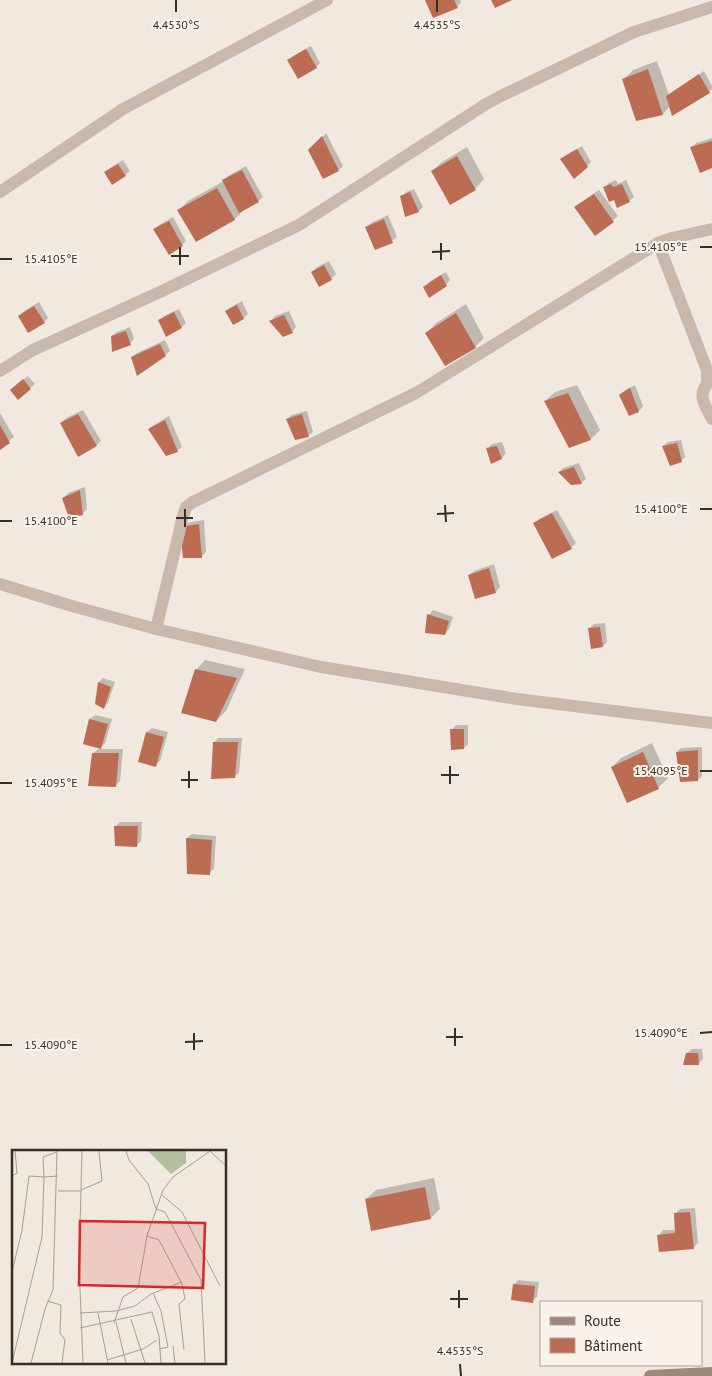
<svg xmlns="http://www.w3.org/2000/svg" width="712" height="1376" viewBox="0 0 712 1376" font-family="'PT Sans',sans-serif">
<style>
.shadow{fill:#0003}
.building{fill:#bc6c52}
.lines{fill:none;stroke-linecap:round;stroke-linejoin:round}
.street{stroke:#c8b9ac;stroke-width:12}
.secondary{stroke:#9c887d;stroke-width:12}
.ticks{fill:none;stroke:#372e2a;stroke-width:2}
.inset-road{fill:none;stroke:#a79e97;stroke-width:1}
.view{fill:#d62828;fill-opacity:0.15;stroke:#d62828;stroke-width:2.5}
.inset-edge{fill:none;stroke:#372e2a;stroke-width:2.5}
.ticks-label{font-size:12px;text-anchor:middle;fill:#372e2a;stroke:#f9f2eb;stroke-width:4;stroke-linejoin:round;paint-order:stroke}
</style>
<rect width="100%" height="100%" fill="#f1e8df"/>
<!-- shadow -->
<g class="shadow">
<polygon points="426,0 460,0 461,2 457,7"/>
<polygon points="311,46 320,63 316,67 289,60 293,56"/>
<polygon points="657,61 669,95 704,71 712,86 712,89 709,92 670,106 663,114 637,120 624,79 633,70"/>
<polygon points="326,133 343,166 339,170 324,178 310,150"/>
<polygon points="712,138 712,167 692,147 696,143"/>
<polygon points="582,146 591,162 587,166 562,159 566,155"/>
<polygon points="467,147 484,179 475,189 432,171 442,162"/>
<polygon points="123,160 130,171 125,175 106,172 110,168"/>
<polygon points="246,166 263,197 258,201 244,210 235,219 196,240 179,210 188,201 224,181 228,176"/>
<polygon points="616,180 618,184 626,180 634,197 629,201 615,198 605,187 609,183"/>
<polygon points="414,189 423,207 419,211 406,216 401,197 406,192"/>
<polygon points="599,190 618,216 595,235 575,207 580,203"/>
<polygon points="388,215 397,237 392,241 367,227 371,223"/>
<polygon points="173,217 186,241 182,245 155,229 159,225"/>
<polygon points="329,261 336,274 331,279 312,272 317,267"/>
<polygon points="446,272 450,280 446,285 425,287 429,282"/>
<polygon points="242,301 248,314 244,318 226,311 231,307"/>
<polygon points="39,302 48,318 44,322 19,316 24,311"/>
<polygon points="466,304 484,338 475,347 427,333 436,323"/>
<polygon points="179,309 186,323 182,327 160,321 164,316"/>
<polygon points="289,311 296,327 292,332 271,321 275,316"/>
<polygon points="130,327 134,339 130,343 112,336 117,332"/>
<polygon points="165,340 170,351 165,355 132,357 137,353"/>
<polygon points="28,376 35,384 30,388 16,385"/>
<polygon points="577,385 600,430 591,439 570,446 545,401 555,392"/>
<polygon points="635,385 643,406 639,411 630,414 620,395 625,390"/>
<polygon points="83,410 101,441 97,445 79,455 61,423 66,418"/>
<polygon points="307,411 313,432 308,436 287,419 292,415"/>
<polygon points="0,413 14,437 0,448"/>
<polygon points="169,416 182,447 177,451 149,429 154,425"/>
<polygon points="681,440 685,457 681,461 663,446 668,442"/>
<polygon points="502,442 506,453 502,458 492,463 488,448 492,444"/>
<polygon points="579,463 586,479 581,483 559,472 563,468"/>
<polygon points="85,487 87,509 82,514 64,498 68,493"/>
<polygon points="557,510 576,543 571,548 535,524 539,519"/>
<polygon points="204,520 206,552 201,557 184,557 186,523"/>
<polygon points="494,564 500,587 496,592 476,597 469,575 474,571"/>
<polygon points="433,610 453,617 449,629 445,634 429,615"/>
<polygon points="605,623 607,642 603,646 589,629 594,624"/>
<polygon points="205,660 245,669 226,711 216,721 196,670"/>
<polygon points="103,678 115,682 108,703 104,707 99,682"/>
<polygon points="95,715 112,719 105,743 101,747 84,743 90,719"/>
<polygon points="456,725 468,725 468,744 464,748 452,730"/>
<polygon points="152,728 168,732 160,761 155,765 147,732"/>
<polygon points="218,738 242,738 239,773 234,777 214,743"/>
<polygon points="652,743 668,778 658,788 612,767 621,758"/>
<polygon points="702,747 702,776 698,780 677,752 681,748"/>
<polygon points="98,749 123,749 120,781 115,786 93,754"/>
<polygon points="120,822 142,822 141,841 136,846 115,826"/>
<polygon points="192,834 216,836 214,869 209,873 187,838"/>
<polygon points="692,1049 702,1049 703,1059 698,1064 687,1053"/>
<polygon points="434,1178 440,1209 431,1218 366,1199 376,1190"/>
<polygon points="695,1208 698,1243 693,1248 659,1235 663,1230 676,1230 675,1214 680,1209"/>
<polygon points="518,1280 539,1282 537,1297 532,1301 514,1285"/>
</g>
<!-- building -->
<g class="building">
<polygon points="425,0 454,0 458,8 433,18"/>
<polygon points="491,0 512,0 495,8"/>
<polygon points="306,49 317,68 298,79 287,60"/>
<polygon points="648,69 663,115 636,121 622,79"/>
<polygon points="699,74 710,93 672,116 666,96"/>
<polygon points="322,136 339,171 323,179 308,150"/>
<polygon points="712,141 712,168 700,173 690,147"/>
<polygon points="577,149 588,167 574,179 560,159"/>
<polygon points="457,156 476,190 450,205 431,171"/>
<polygon points="118,164 126,176 112,185 104,172"/>
<polygon points="242,170 259,202 239,213 222,180"/>
<polygon points="611,184 613,187 622,184 630,202 617,208 614,200 609,202 603,187"/>
<polygon points="217,188 235,220 196,242 177,210"/>
<polygon points="410,192 419,212 405,217 400,196"/>
<polygon points="594,194 614,222 595,236 574,207"/>
<polygon points="384,219 393,243 375,250 365,227"/>
<polygon points="169,221 183,246 169,255 153,229"/>
<polygon points="324,265 332,280 319,287 311,272"/>
<polygon points="441,275 447,286 429,298 423,287"/>
<polygon points="237,305 244,319 233,325 225,311"/>
<polygon points="34,306 45,323 28,333 18,316"/>
<polygon points="174,312 182,328 166,337 158,320"/>
<polygon points="456,313 476,348 445,366 425,333"/>
<polygon points="284,315 293,333 283,337 269,321"/>
<polygon points="126,331 131,345 112,352 111,336"/>
<polygon points="160,344 166,356 137,376 131,357"/>
<polygon points="23,379 31,389 18,400 10,390"/>
<polygon points="630,388 639,412 629,416 619,395"/>
<polygon points="568,393 591,440 569,448 544,401"/>
<polygon points="78,414 97,446 78,457 60,423"/>
<polygon points="302,414 309,437 295,440 286,419"/>
<polygon points="165,420 178,452 166,456 148,429"/>
<polygon points="0,425 10,443 0,450"/>
<polygon points="677,443 682,462 670,466 662,446"/>
<polygon points="497,446 502,459 491,464 486,448"/>
<polygon points="574,467 582,484 571,485 558,472"/>
<polygon points="80,490 83,515 69,518 62,498"/>
<polygon points="552,513 572,549 552,559 533,523"/>
<polygon points="199,524 202,558 183,558 180,527"/>
<polygon points="489,568 496,593 475,599 468,575"/>
<polygon points="427,614 449,621 445,635 425,633"/>
<polygon points="600,627 603,647 591,649 588,628"/>
<polygon points="195,669 237,678 216,722 181,713"/>
<polygon points="98,682 111,687 104,709 95,704"/>
<polygon points="89,719 108,724 101,749 83,744"/>
<polygon points="450,729 464,729 464,749 451,750"/>
<polygon points="146,732 164,737 156,767 138,762"/>
<polygon points="213,742 238,742 235,778 211,779"/>
<polygon points="698,750 698,781 680,782 676,752"/>
<polygon points="643,752 659,789 627,803 611,767"/>
<polygon points="92,753 119,753 116,787 88,786"/>
<polygon points="114,826 138,826 137,847 115,846"/>
<polygon points="186,838 212,840 210,875 187,874"/>
<polygon points="686,1053 698,1053 699,1065 683,1065"/>
<polygon points="425,1187 431,1219 371,1231 365,1199"/>
<polygon points="690,1212 694,1249 659,1252 657,1235 675,1233 674,1213"/>
<polygon points="513,1284 535,1286 533,1303 511,1300"/>
</g>
<g class="lines">
<!-- street -->
<g class="street">
<polyline points="0,192 123,109 327,0"/>
<path d="M658,243L707,370V384C697,397 706,406 712,419"/>
<polyline points="0,371 33,350 160,292 299,225 486,104 501,96 634,32 712,7"/>
<polyline points="0,584 72,606 156,629 321,667 517,699 712,723"/>
<polyline points="156,629 183,516 186,507 193,502 416,393 658,243 672,238 712,229"/>
</g>
<!-- secondary -->
<polyline class="secondary" points="650,1376 712,1373"/>
</g>
<!-- ticks -->
<path class="ticks" d="M176,0V12M437,0V12M441,243V260M180,247V265M700,247H712M432,252L450,251M171,256H189M0,259H12M445,505L446,522M185,509V527M700,509H712M437,514L454,513M176,518H193M0,521H12M450,766V784M189,771V788M700,771H712M441,775H459M181,780H198M0,783H12M455,1028V1046M194,1033V1050M700,1033L712,1032M446,1037H463M185,1042L203,1041M0,1045H12M459,1290V1308M450,1299H468M460,1364L461,1376"/>
<!-- overview -->
<g transform="translate(12 1150)">
<rect width="214" height="214" fill="#f1e8df"/>
<path d="M136,1H174V13L159,24Z" fill="#b4bfa0"/>
<path class="inset-road" d="M70,1L67,114L71,213M114,1L117,10L136,34L144,59L153,62L189,130L193,213M198,1L214,16M0,26L5,23L3,1M69,40L90,31L87,1M46,41H69M150,45L170,62L208,136M135,86L147,90L170,134L173,149L167,154L172,200M0,122L10,80L17,26L32,27L31,7L45,2M141,143L149,161L156,197L147,199M35,151L49,155L48,183L53,190L50,213M68,163L104,161L123,156L139,144L170,132M86,163L96,213M119,169L133,213M104,172L114,213M102,173L111,147L126,138L135,86L151,40L161,27L198,1M68,178L140,162L147,186L149,213M161,196L163,213M95,210L131,199L145,190M0,213L30,87L32,27L46,26M19,213L33,159L41,140L45,1"/>
<path class="view" d="M68,71L193,73L191,138L67,135Z"/>
<rect width="214" height="214" class="inset-edge"/>
</g>
<g class="ticks-label">
<text x="176" y="29">4.4530°S</text>
<text x="437" y="29">4.4535°S</text>
<text x="661" y="251">15.4105°E</text>
<text x="51" y="263">15.4105°E</text>
<text x="661" y="513">15.4100°E</text>
<text x="51" y="525">15.4100°E</text>
<text x="661" y="775">15.4095°E</text>
<text x="51" y="787">15.4095°E</text>
<text x="661" y="1037">15.4090°E</text>
<text x="51" y="1049">15.4090°E</text>
<text x="460" y="1355">4.4535°S</text>
</g>
<!-- legend -->
<rect x="540" y="1301" width="162" height="65" fill="#f9f2eb" stroke="#aba49e"/>
<rect x="550" y="1317" width="25" height="8" fill="#9c887d" stroke="#aba49e"/>
<text x="584" y="1326" font-size="15" fill="#372e2a">Route</text>
<rect x="550" y="1338" width="25" height="15" fill="#bc6c52" stroke="#aba49e"/>
<text x="584" y="1351" font-size="15" fill="#372e2a">Bâtiment</text>
</svg>
